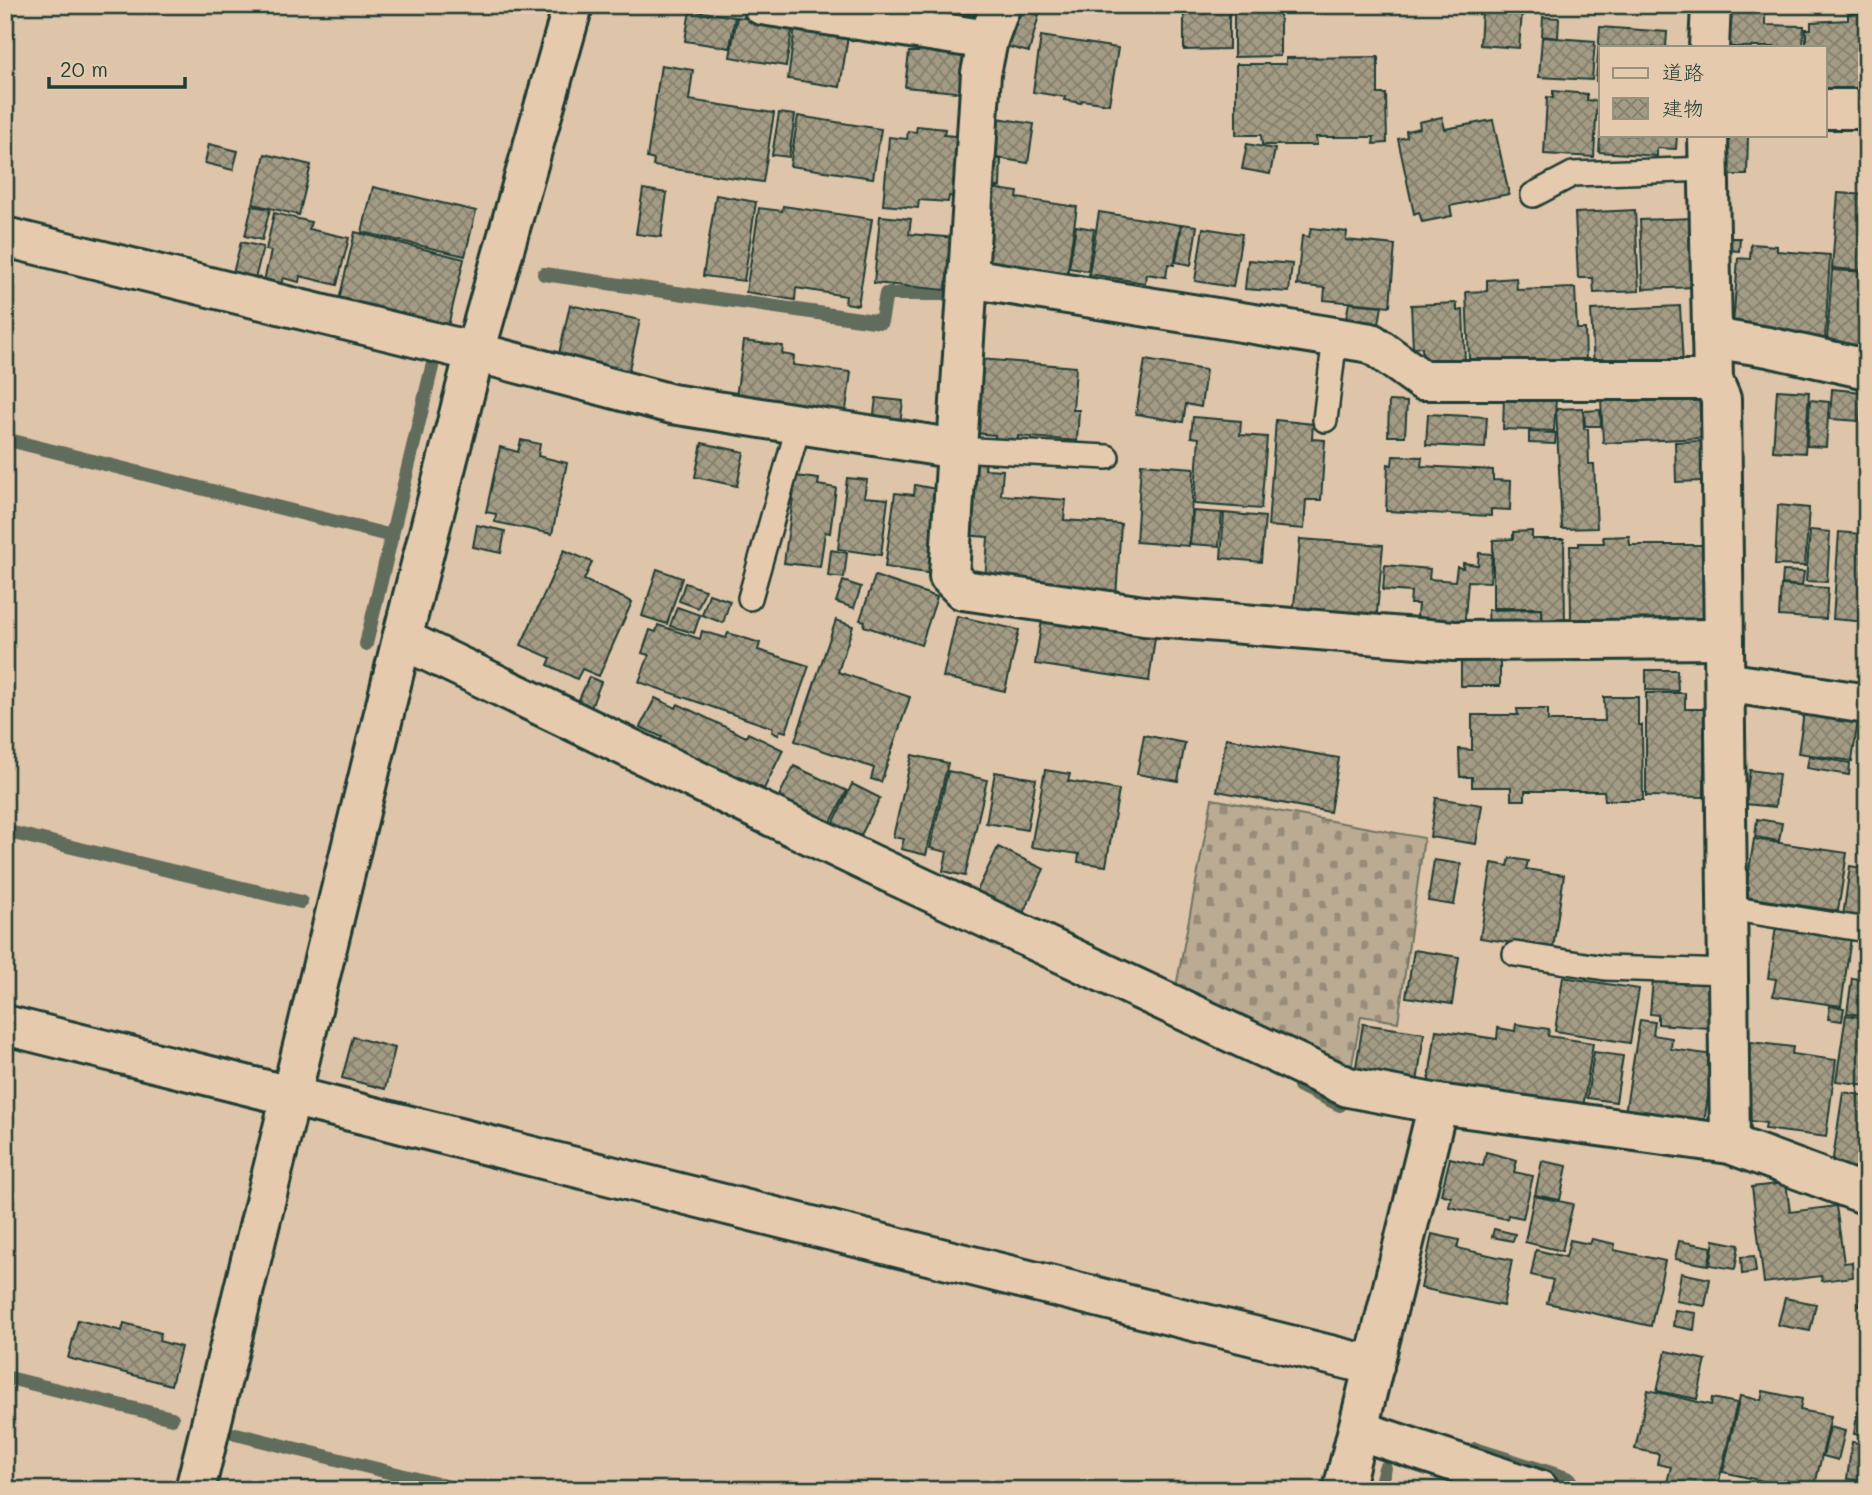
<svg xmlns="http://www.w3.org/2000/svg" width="1872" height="1495" viewBox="0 0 1872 1495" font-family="Mali,'Klee One',sans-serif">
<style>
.cemetery{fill:url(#cemetery-stones);stroke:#6d7464;stroke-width:2}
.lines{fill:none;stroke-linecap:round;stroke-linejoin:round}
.stream{stroke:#616c5c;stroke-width:14}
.building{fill:url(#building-cross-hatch);stroke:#1f3d34;stroke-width:2}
.lane-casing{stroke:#1f3d34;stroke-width:28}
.street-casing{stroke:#1f3d34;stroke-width:44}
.lane{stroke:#e6caad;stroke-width:23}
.street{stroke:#e6caad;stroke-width:38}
</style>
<defs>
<pattern id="cemetery-stones" width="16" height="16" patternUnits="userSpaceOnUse" patternTransform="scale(1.75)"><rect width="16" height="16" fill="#bbab93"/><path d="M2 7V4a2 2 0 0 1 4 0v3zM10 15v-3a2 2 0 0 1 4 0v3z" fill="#978c79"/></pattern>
<pattern id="building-cross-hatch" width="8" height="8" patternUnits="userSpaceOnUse" patternTransform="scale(1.75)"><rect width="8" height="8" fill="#a39b84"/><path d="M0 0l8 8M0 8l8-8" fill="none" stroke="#84806d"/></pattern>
</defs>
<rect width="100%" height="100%" fill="#dec4a8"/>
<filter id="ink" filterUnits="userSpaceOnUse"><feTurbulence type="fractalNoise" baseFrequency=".0143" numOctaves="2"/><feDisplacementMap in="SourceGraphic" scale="14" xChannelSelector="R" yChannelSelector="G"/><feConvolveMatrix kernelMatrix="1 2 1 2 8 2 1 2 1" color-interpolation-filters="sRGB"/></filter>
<g filter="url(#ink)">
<!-- cemetery -->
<polygon class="cemetery" points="1212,799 1424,838 1398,1022 1361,1016 1350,1075 1175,992"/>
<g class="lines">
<!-- stream -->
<g class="stream">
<polyline points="496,5 515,10"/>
<polyline points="544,274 881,322 886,294 958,294"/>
<polyline points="5,439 392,536"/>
<polyline points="366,644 432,367"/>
<polyline points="5,831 301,902"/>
<polyline points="1300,1086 1340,1105"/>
<polyline points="5,1377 172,1418"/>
<polyline points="236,1434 461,1490"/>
<polyline points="1475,1449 1570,1479"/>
<polyline points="1379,1490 1385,1468"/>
</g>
</g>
<!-- building -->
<g class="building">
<polygon points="916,5 982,5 980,16"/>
<polygon points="1184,5 1229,5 1229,49 1184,50"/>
<polygon points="1234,5 1280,5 1280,56 1234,57"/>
<polygon points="1729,5 1765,5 1765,25 1804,26 1803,47 1729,47"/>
<polygon points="1014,8 1039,15 1029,52 1005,46"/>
<polygon points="690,10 735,17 730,48 685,41"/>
<polygon points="1482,10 1522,13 1519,48 1480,45"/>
<polygon points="1848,13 1867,13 1867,92 1825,94 1825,47 1806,47 1806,29 1811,29 1811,22 1848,20"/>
<polygon points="737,17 793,25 786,66 730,57"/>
<polygon points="1543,17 1559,18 1558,38 1542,36"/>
<polygon points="795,27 848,36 840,87 788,79"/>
<polygon points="1600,27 1667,32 1666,47 1601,47 1601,81 1596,81"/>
<polygon points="1041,36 1118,48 1109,104 1082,100 1081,103 1064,100 1065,97 1033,92"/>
<polygon points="1542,37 1595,41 1592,80 1539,77"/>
<polygon points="918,46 970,50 966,93 905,87 909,52 918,52"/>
<polygon points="1378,57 1378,94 1386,94 1387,143 1373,144 1374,137 1316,137 1317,145 1262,145 1261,135 1236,135 1236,64 1286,64 1286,58"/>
<polygon points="661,65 693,70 689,100 774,113 763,182 653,166 654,160 647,158"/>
<polygon points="1553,91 1587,94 1587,100 1597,101 1594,157 1544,154 1547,97 1553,98"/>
<polygon points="779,113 795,115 789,157 772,155"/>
<polygon points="798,116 881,129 873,178 790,166"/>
<polygon points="1442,117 1445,129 1493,120 1509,194 1450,206 1452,216 1422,222 1419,212 1414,214 1398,139 1407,137 1406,131 1420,128 1419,122"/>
<polygon points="998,118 1034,124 1028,163 991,157"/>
<polygon points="1601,121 1601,135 1677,135 1676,149 1657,148 1657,156 1599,152"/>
<polygon points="917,126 945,129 944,135 966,137 960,197 949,196 948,202 919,200 918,208 883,205 889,137 907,139 908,131 916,132"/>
<polygon points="1721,135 1748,135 1747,175 1721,175"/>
<polygon points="209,144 238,151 233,170 205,163"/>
<polygon points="1247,144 1275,149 1270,174 1242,169"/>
<polygon points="265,154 311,165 299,215 253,204"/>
<polygon points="990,159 1001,159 1000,187 988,187"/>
<polygon points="373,187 476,211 465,256 362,232"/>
<polygon points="990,188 1018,192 1017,198 1077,207 1067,276 983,263"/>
<polygon points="643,189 667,193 661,237 636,234"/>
<polygon points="1838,193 1867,195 1865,271 1832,268"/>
<polygon points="716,195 756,202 744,281 703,276"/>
<polygon points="252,206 270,209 262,240 245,236"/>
<polygon points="783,206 872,219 858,305 845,303 846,296 796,288 795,300 746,292 759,208 782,211"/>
<polygon points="1635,210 1639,291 1594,293 1593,278 1578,278 1575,213"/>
<polygon points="1099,212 1181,225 1174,265 1168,264 1166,277 1146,274 1145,283 1089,274"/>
<polygon points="274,213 311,222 309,229 349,238 337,285 300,276 299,282 283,278 281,285 264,281 271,251 266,250"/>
<polygon points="880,216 911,219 909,234 957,238 954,280 947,280 946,290 874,283"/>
<polygon points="1693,218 1696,287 1643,289 1640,220"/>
<polygon points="1182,224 1197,226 1191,265 1176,262"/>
<polygon points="1076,226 1094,229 1088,271 1069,268"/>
<polygon points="1203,228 1242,234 1233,287 1195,281"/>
<polygon points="1311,228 1347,232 1346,240 1395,245 1390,306 1324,300 1325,288 1297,285 1302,236 1309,237"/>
<polygon points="355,232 464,259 448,326 339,300"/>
<polygon points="1726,238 1740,238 1739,251 1725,250"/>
<polygon points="241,242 263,247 255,279 233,273"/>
<polygon points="1751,244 1777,246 1777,251 1830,255 1825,340 1785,336 1786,330 1733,326 1738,258 1750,259"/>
<polygon points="1248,260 1292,264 1289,292 1245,289"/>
<polygon points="1832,270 1867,272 1867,350 1842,348 1842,342 1827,340"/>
<polygon points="1516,278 1517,290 1575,288 1577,329 1585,329 1586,361 1477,365 1477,359 1469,359 1466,292 1487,291 1487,280"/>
<polygon points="1349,303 1382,306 1378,330 1345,324"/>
<polygon points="1457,303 1457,311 1463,310 1465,363 1423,365 1422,347 1413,348 1411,305"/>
<polygon points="570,305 640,320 628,374 558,358"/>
<polygon points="1680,306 1683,366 1594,369 1591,310"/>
<polygon points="744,341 783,346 782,354 794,356 793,365 851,372 845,417 736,397"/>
<polygon points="980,359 1076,367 1073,410 1079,410 1077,441 1018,436 1018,442 995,440 995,435 974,433"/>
<polygon points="1145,360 1206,370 1201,407 1186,404 1183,422 1136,414"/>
<polygon points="1832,389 1862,392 1860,421 1830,419"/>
<polygon points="1777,390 1809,392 1805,453 1773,451"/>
<polygon points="1699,391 1701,438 1603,443 1601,396"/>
<polygon points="1504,396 1556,399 1554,431 1503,429"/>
<polygon points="876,398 903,401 900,425 873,422"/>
<polygon points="1810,400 1829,402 1826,447 1807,446"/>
<polygon points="1389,401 1407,402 1405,436 1388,436"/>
<polygon points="1583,408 1584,429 1588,429 1589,464 1594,464 1597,528 1562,529 1556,409"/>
<polygon points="1600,410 1601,426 1585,426 1584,411"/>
<polygon points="1428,414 1487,417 1485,448 1426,445"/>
<polygon points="1193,417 1241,421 1240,435 1267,437 1261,509 1194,504 1199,438 1191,437"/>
<polygon points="1276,420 1313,424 1312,439 1325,440 1321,500 1306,500 1304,529 1268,526"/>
<polygon points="1529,432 1556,433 1555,444 1529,443"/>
<polygon points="521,440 540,444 538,456 567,463 552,534 495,522 496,514 486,512 500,447 518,452"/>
<polygon points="1701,441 1703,481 1676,482 1675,442"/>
<polygon points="702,443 744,452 737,486 695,477"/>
<polygon points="1393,456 1422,457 1421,466 1493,470 1493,480 1511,481 1510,510 1491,509 1491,516 1386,511 1388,464 1392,465"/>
<polygon points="973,458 986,460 985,469 1003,470 1001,495 1066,500 1064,520 1121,524 1116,597 985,581 988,537 962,535"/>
<polygon points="1141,464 1194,468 1189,546 1136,542"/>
<polygon points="796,476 819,479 818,485 836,488 830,533 825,532 820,567 784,563"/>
<polygon points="847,478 867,480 864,497 888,499 881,555 838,549"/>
<polygon points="915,485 936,489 932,515 942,516 934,574 885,567 895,493 914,495"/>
<polygon points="1778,505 1809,508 1805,566 1775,565"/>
<polygon points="1193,511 1222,513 1219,546 1190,544"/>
<polygon points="1224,513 1265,517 1261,562 1221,558"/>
<polygon points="477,525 505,531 501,553 473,547"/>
<polygon points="1861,527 1867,527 1867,622 1833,619 1839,532 1861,534"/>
<polygon points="1810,530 1830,532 1827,582 1806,581"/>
<polygon points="1532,531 1532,539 1564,539 1565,626 1543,626 1542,608 1493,608 1493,540 1513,539 1513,532"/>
<polygon points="1629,536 1630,545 1704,545 1705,618 1695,618 1695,626 1678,626 1678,618 1628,619 1628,627 1577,627 1576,619 1571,619 1570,546 1579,546 1579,543 1604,543 1603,537"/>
<polygon points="1300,539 1383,545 1376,624 1293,617"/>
<polygon points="564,550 592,562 584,580 632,602 599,676 582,669 577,679 548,665 551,658 521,645"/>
<polygon points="831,550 847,553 844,578 828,576"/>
<polygon points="1479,553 1492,554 1490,582 1468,581 1464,630 1416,626 1418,604 1410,604 1411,592 1383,590 1385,565 1430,569 1429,579 1455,581 1457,567 1463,568 1463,563 1478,565"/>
<polygon points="657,569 682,578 667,624 642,616"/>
<polygon points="1783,571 1804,572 1802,586 1782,584"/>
<polygon points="875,576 937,597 921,645 864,626 865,621 860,620"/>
<polygon points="843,581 861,587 854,608 836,602"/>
<polygon points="685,583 705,590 698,608 679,601"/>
<polygon points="1781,585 1828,588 1826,619 1779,616"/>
<polygon points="709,594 730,601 723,623 702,615"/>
<polygon points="677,607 700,615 694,633 670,626"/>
<polygon points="1541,609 1541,626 1489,626 1488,610"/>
<polygon points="1043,614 1156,630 1149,681 1035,664"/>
<polygon points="957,616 1019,630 1005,691 943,677"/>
<polygon points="836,620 853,626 838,672 910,697 881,782 871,779 874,768 795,741"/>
<polygon points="658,625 700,639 702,631 726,638 728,633 760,643 758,650 809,666 786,732 780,730 778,735 772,732 773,728 639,682 649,655 642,653 650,630 656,632"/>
<rect x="1461" y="653" width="39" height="33"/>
<polygon points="1646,670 1677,670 1678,691 1646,690"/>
<polygon points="589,677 601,682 590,710 577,704"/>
<polygon points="1646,693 1685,693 1685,709 1704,709 1704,797 1646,796"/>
<polygon points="1604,697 1638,697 1638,725 1642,725 1643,800 1605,800 1604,791 1525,791 1525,800 1511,800 1511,787 1472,787 1472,777 1460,777 1459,749 1472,750 1472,715 1518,715 1517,709 1548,709 1548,721 1605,721"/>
<polygon points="655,698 676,708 678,704 746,737 748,733 783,750 764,789 731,773 728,778 658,744 662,737 640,727"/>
<polygon points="1805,706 1859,714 1852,761 1798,753"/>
<polygon points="1862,718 1867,719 1867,737 1860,736"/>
<polygon points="1144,735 1185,743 1178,781 1137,774"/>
<polygon points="1226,738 1339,758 1330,812 1217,791"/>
<polygon points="912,755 948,763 926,855 901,849 904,839 893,837"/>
<polygon points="1809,756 1850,763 1849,775 1807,768"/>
<polygon points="794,766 847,791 827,830 775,804"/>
<polygon points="1045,770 1070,774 1068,781 1119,790 1106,866 1078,862 1079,854 1031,847"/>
<polygon points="1750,770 1779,774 1775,807 1745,804"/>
<polygon points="948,771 987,780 965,876 943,871 947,852 930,848"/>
<polygon points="995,772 1036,779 1027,830 986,823"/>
<polygon points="852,784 880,798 858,841 831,828"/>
<polygon points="1436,798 1482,805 1476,844 1430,837"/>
<polygon points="1757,819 1782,823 1779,841 1755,837"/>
<polygon points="1754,839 1847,853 1838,911 1745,897"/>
<polygon points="998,847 1044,869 1023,913 977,891"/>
<polygon points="1510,858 1528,861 1526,869 1564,875 1553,949 1480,938 1492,863 1508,866"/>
<polygon points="1434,860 1461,864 1454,905 1428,901"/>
<polygon points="1850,866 1867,869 1867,920 1843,917"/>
<polygon points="1776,927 1851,938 1841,1006 1773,996 1776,979 1768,978"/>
<polygon points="1414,950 1459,957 1452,1004 1406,997"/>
<polygon points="1563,977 1639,989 1630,1043 1555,1031"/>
<polygon points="1852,978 1867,980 1867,1016 1847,1013"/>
<polygon points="1653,979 1711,984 1708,1028 1658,1024 1658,1015 1650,1014"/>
<polygon points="1830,1006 1844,1008 1842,1021 1828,1019"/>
<polygon points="1846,1015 1867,1018 1867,1085 1836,1081"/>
<polygon points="1640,1020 1655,1022 1653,1035 1672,1038 1671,1049 1714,1055 1704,1123 1624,1119"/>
<polygon points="1363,1024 1424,1033 1417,1083 1355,1073"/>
<polygon points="1516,1024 1549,1029 1548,1036 1593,1043 1582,1114 1428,1085 1436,1030 1497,1039 1498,1028 1515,1031"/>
<polygon points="353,1037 395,1048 385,1089 342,1078"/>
<polygon points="1751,1042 1793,1047 1792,1054 1836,1060 1826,1137 1765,1129 1766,1123 1744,1120 1746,1048 1750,1049"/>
<polygon points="1594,1052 1623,1056 1616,1102 1587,1098"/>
<polygon points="1843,1092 1867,1096 1867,1170 1832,1165"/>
<polygon points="1486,1152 1517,1160 1514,1172 1533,1176 1523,1218 1508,1215 1507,1219 1449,1207 1451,1197 1441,1194 1450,1158 1483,1166"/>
<polygon points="1542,1161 1567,1166 1560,1200 1535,1195"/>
<polygon points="1786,1183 1790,1212 1836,1206 1844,1263 1852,1262 1853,1277 1822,1281 1821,1276 1764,1283 1752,1187"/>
<polygon points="1534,1196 1573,1204 1562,1251 1525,1242"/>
<polygon points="1494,1229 1515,1234 1513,1241 1492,1237"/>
<polygon points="1432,1234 1459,1240 1457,1248 1512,1260 1503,1306 1421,1288"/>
<polygon points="1592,1239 1615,1244 1614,1250 1665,1261 1651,1326 1547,1303 1553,1280 1531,1275 1536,1250 1566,1257 1570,1240 1590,1244"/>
<polygon points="1714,1240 1739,1245 1735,1269 1710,1265"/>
<polygon points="1679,1241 1712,1247 1708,1265 1675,1259"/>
<polygon points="1754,1256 1756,1272 1742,1274 1741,1257"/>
<polygon points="1681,1273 1710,1279 1705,1306 1676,1301"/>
<polygon points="1862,1286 1867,1287 1867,1307 1859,1306"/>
<polygon points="1785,1298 1816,1304 1810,1331 1778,1325"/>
<polygon points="1675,1310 1696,1313 1694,1330 1673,1326"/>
<polygon points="78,1320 122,1331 124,1323 161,1333 159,1341 181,1347 171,1385 68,1358"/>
<polygon points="1666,1351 1706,1360 1697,1399 1657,1391"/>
<polygon points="1861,1389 1867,1389 1867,1436 1854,1434"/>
<polygon points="1648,1390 1711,1405 1712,1398 1737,1403 1717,1490 1698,1490 1667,1482 1671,1467 1657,1464 1659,1454 1635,1449"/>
<polygon points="1763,1391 1802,1399 1800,1410 1831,1416 1815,1485 1820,1487 1820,1490 1802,1490 1723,1472 1740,1396 1761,1400"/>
<polygon points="1830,1427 1845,1431 1838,1460 1823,1456"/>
<polygon points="1865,1437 1867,1437 1867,1481 1847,1479 1852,1442 1864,1444"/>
</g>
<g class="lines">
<defs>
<g id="lane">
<polyline points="1533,195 1573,174 1708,169"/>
<polyline points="1325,420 1335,337"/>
<polyline points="957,449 1107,457"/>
<polyline points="750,598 799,424"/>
<polyline points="1728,908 1867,930"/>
<polyline points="1515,954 1605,968 1728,972"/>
</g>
<g id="street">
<polyline points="762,5 988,40"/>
<polyline points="1709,47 1711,5"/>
<polyline points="1825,109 1867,109"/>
<polyline points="1708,135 1713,380 1721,399 1730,1144 1867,1195"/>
<polyline points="5,237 475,352 672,404 957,449 981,73 988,40 1001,5"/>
<polyline points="968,278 1371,343 1422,380 1713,380"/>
<polyline points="1712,338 1768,347 1867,369"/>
<polyline points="957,449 949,576 963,590 1144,616 1454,641 1724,639"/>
<polyline points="402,639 871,864 1348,1087 1438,1104 1730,1144"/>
<polyline points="1725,682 1867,704"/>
<polyline points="5,1025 1374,1366"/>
<polyline points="1358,1430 1539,1490"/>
<polyline points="195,1490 402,639 475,352 573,5"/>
<polyline points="1343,1490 1438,1104"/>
</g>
</defs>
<!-- lane casing -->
<use href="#lane" class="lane-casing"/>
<!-- street casing -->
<use href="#street" class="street-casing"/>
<!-- lane -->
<use href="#lane" class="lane"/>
<!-- street -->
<use href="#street" class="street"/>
</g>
</g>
<!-- margin -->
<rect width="1872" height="1495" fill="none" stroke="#e6caad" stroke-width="28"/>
<rect x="14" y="14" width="1844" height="1467" fill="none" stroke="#1f3d34" stroke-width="2.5" filter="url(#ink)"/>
<!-- legend -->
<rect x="1599" y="46" width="228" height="91" fill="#e6caad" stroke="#96927d" stroke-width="2"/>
<rect x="1613" y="68" width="35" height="10" fill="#e6caad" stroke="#96927d" stroke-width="2"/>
<text x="1662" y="80" font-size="21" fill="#1f3d34">道路</text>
<rect x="1613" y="98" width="35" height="21" fill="url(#building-cross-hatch)" stroke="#96927d" stroke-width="2"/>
<text x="1662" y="116" font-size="21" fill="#1f3d34">建物</text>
<!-- scale -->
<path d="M49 77v10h136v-10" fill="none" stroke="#1f3d34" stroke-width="3.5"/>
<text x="60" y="77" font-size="21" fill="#1f3d34" stroke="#e6caad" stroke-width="5" paint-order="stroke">20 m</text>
</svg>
